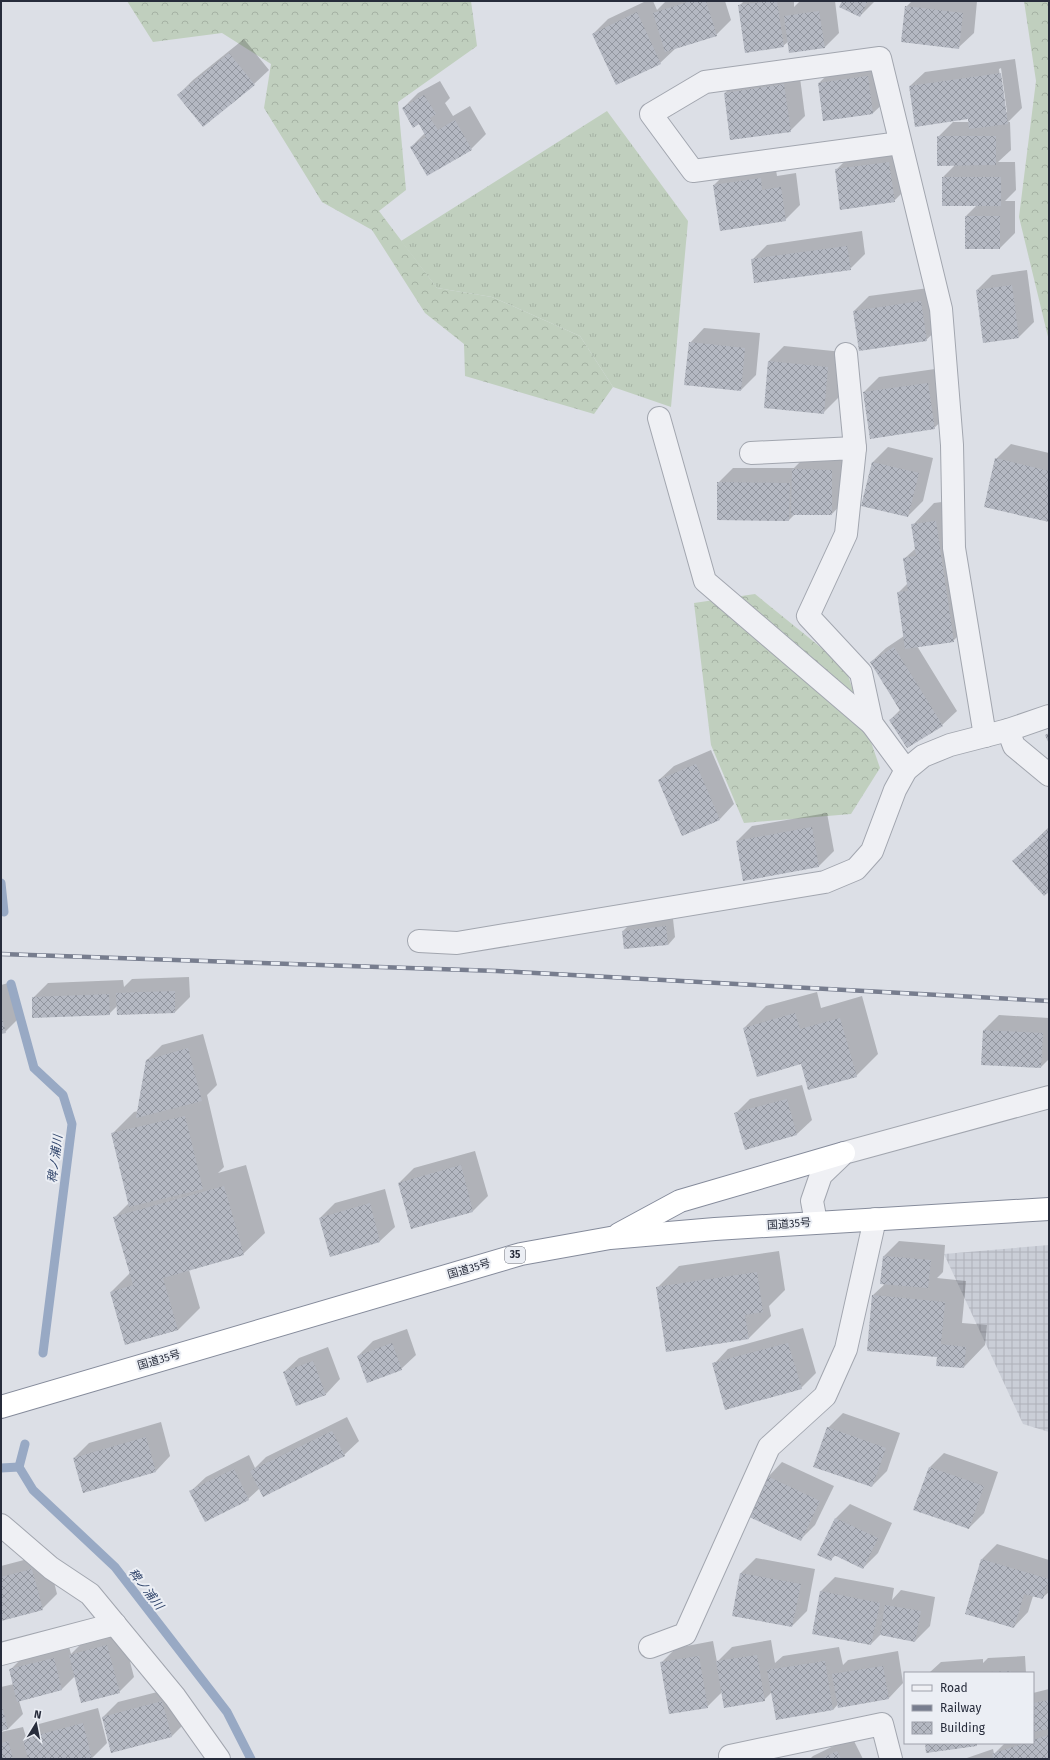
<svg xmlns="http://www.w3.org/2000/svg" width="1050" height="1760" viewBox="0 0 1050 1760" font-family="'Fira Sans','Noto Sans JP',sans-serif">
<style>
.industrial{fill:url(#industrial-grid)}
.grass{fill:url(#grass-tufts)}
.forest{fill:url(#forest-crowns)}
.shadow{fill:#0003;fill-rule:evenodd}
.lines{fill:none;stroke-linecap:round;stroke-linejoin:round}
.stream{stroke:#98a9c4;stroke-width:9}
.building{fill:url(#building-cross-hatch)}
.minor-casing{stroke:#a2a6af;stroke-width:24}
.highway-casing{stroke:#858b9b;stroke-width:24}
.minor{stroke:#eff0f4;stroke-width:22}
.highway{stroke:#fff;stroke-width:22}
.rail-casing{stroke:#777d8e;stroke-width:4.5}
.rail{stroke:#ebeef4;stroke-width:3;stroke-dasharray:9;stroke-linecap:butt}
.labels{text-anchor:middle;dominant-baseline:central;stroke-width:4;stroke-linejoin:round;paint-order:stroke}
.shield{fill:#ebeef4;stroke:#626672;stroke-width:1}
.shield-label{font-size:10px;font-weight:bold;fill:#272c3b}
.street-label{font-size:11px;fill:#272c3b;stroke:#ebeef4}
.water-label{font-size:12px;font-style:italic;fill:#33476d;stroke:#ebeef4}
</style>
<defs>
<pattern id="industrial-grid" width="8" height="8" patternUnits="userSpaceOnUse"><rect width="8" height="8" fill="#caced7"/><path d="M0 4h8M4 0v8" fill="none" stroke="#aeb1b9"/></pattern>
<pattern id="grass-tufts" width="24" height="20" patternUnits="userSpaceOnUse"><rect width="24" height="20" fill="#c0cfbe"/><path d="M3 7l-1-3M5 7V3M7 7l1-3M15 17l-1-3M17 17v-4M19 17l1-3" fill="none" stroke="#a5b2a4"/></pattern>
<pattern id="forest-crowns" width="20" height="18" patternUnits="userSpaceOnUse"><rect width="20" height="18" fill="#c0cfbe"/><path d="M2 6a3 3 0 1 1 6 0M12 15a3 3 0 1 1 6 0" fill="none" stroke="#a5b2a4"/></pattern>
<pattern id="building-cross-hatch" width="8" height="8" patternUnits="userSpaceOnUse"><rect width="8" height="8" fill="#b4b8c2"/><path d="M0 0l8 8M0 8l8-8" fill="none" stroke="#92969f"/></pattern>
</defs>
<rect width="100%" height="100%" fill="#dcdfe6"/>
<!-- industrial -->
<polygon class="industrial" points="1049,1245 1049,1432 1023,1424 944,1254"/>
<!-- grass -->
<polygon class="grass" points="607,111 688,221 671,407 613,387 580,336 492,297 437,288 401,241"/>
<!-- forest -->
<g class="forest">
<polygon points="127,1 471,1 477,46 398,102 406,190 379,211 437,288 492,297 580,336 613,387 594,414 465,376 464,344 425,313 372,230 322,202 264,108 271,64 222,33 153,42"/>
<polygon points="1024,1 1049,1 1049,341 1019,217 1036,81"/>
<polygon points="755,594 845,667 880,768 851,814 744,823 711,745 694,603"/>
</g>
<!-- shadow -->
<g class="shadow">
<polygon points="646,1 653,1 657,10 666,1 725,1 731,20 716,35 676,48 660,63 593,34 608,19"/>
<polygon points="744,1 794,1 794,7 800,1 835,1 839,33 824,48 789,41 783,46 739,6"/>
<polygon points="843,1 875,1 860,16"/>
<polygon points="912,1 977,1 974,33 959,47 906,7"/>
<polygon points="244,39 269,70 254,84 178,95 193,80"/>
<path d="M1015,59L1022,108L1008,122H1010L1011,150L998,162H1015L1016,190L1005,201H1015V233L1000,248H966V216L977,205L943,177L955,165L938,137L953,122H969V118L910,86L925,72ZM1001,68L1007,112H1005L999,69Z"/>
<polygon points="882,62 888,99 873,113 819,83 834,68"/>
<polygon points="799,70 805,116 790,131 731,139 725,93 739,78"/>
<polygon points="440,81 450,98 445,103 453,116 470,106 486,134 471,149 411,147 425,133 419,123 403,108 418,93"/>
<polygon points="904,148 909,186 894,201 836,170 851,155"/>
<polygon points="775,164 777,176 796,173 800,205 785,220 714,185 729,170"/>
<polygon points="862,231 865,254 850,269 752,260 767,245"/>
<polygon points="1027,270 1034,322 1019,337 977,290 992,275"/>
<polygon points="936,287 941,326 926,340 854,311 869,296"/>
<polygon points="704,328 760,333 756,375 741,390 690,343"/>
<polygon points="784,346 843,352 838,398 823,413 769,361"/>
<polygon points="942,368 949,414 934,428 864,392 879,377"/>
<polygon points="1011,444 1049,453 1049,521 996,459"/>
<polygon points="888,447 933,458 923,501 908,516 863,505 873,462"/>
<polygon points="807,455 847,455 846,499 832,514 795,514 789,520 718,483 733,468 794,468"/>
<polygon points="958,500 975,619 953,641 917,646 957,711 942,725 890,720 900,710 871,662 886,648 904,636 898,593 908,583 904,559 916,548 913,525 934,503"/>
<polygon points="711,750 734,804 720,819 659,780 674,766"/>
<polygon points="827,813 834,851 819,866 744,880 737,841 752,826"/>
<polygon points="1049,827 1049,891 1014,861"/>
<polygon points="673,919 675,937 668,945 623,931 630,924"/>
<polygon points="189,977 190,997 175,1012 118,1014 118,1005 109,1014 33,998 48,983 123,980 124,987 132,979"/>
<polygon points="12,982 20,1017 5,1032 1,1033 1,985"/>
<polygon points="817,992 821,1008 862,996 878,1054 856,1076 802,1063 744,1028 766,1006"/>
<polygon points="999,1015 1049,1018 1049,1059 1041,1067 984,1030"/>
<polygon points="203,1034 217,1085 207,1095 224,1167 218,1173 246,1165 265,1233 243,1254 189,1270 200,1308 178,1330 126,1344 111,1292 131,1272 114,1218 129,1203 112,1134 134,1112 138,1111 147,1060 162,1045"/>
<polygon points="802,1085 812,1120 797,1134 735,1114 750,1099"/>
<polygon points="475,1151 488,1196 473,1211 412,1228 399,1183 414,1168"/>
<polygon points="385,1189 395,1227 380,1241 330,1255 320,1218 335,1203"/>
<polygon points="899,1241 945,1245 943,1272 937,1278 966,1281 962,1323 987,1325 985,1345 964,1367 938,1356 873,1295 886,1283 881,1283 884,1256"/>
<polygon points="779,1251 785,1290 769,1306 771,1316 749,1338 657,1288 679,1266"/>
<polygon points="803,1328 816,1373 801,1388 714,1364 728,1349"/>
<polygon points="407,1329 416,1355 401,1369 358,1356 373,1341"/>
<polygon points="328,1347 340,1379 326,1394 284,1372 299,1358"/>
<polygon points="843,1413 900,1433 887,1471 872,1486 828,1428"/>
<polygon points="347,1417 359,1441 344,1455 260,1488 248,1499 191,1491 206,1477 249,1455 255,1468 266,1457"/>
<polygon points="161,1422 170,1456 156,1471 74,1458 89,1443"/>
<polygon points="944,1453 998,1472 984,1513 969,1528 930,1467"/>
<polygon points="782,1462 834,1486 815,1525 800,1540 768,1477"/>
<polygon points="850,1504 892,1523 878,1553 863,1568 836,1555 830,1560 836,1518"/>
<polygon points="997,1544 1049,1560 1049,1592 1042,1598 1033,1596 1028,1612 1014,1627 966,1613 982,1559"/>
<polygon points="47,1554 57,1594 42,1609 1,1620 1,1566"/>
<polygon points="756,1558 815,1569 807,1611 792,1626 741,1573"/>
<polygon points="835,1577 894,1588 892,1600 901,1590 935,1597 930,1626 915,1641 881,1634 871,1644 820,1592"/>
<polygon points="122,1631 134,1677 119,1692 75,1676 61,1690 19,1701 23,1714 8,1729 1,1730 1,1687 14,1684 10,1670 25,1655 68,1643 71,1654 85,1640"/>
<polygon points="771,1640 775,1663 783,1656 839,1647 843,1665 848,1660 898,1651 903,1683 889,1698 838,1704 833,1710 772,1692 764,1700 722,1692 707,1707 661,1663 676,1648 713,1641 717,1662 732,1647"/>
<polygon points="1025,1656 1026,1673 929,1673 941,1662 983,1659 983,1663 988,1658"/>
<polygon points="177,1687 187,1721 172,1736 112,1752 103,1717 118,1702"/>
<polygon points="1049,1689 1049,1759 964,1759 993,1749 994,1754 1005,1743 1033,1743 1033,1693"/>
<polygon points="98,1708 107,1743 92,1758 1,1759 1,1732 23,1727 26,1737 39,1724"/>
<polygon points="852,1737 863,1759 810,1759 813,1756"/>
</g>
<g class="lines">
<!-- stream -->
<g class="stream">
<polyline points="1,883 4,912"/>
<polyline points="11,984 34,1068 63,1095 72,1124 43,1353"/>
<polyline points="25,1444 19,1467 33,1490 115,1567 227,1712 251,1759"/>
<polyline points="1,1468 19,1467"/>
</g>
</g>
<!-- building -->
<g class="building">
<polygon points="691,1 706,1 717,36 665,52 653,13"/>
<polygon points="769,1 777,1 784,47 745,53 738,5"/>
<polygon points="842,1 868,1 860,17 839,7"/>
<polygon points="905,6 963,13 959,49 901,42"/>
<polygon points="819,11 825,48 789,53 784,16"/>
<polygon points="637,12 661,64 616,85 592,34"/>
<polygon points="229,53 255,85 203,127 177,95"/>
<polygon points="1001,73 1008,124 969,129 968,119 915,127 909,86"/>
<polygon points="868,76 873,114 823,121 818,83"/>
<polygon points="784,84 791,132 730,140 724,93"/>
<polygon points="424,95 436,114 430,118 438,130 455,120 472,150 427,176 410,147 426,137 419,124 413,128 402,108"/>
<polygon points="937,136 996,136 996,165 937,166"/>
<polygon points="889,162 895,202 840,210 835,169"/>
<rect x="942" y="177" width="59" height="29"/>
<polygon points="761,178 762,190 781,187 786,221 720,231 713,185"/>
<rect x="965" y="216" width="35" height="33"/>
<polygon points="847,246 851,270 754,283 751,259"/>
<polygon points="1012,285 1019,338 983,343 976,290"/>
<polygon points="921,301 927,341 859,351 853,311"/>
<polygon points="689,342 745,348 741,391 684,385"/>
<polygon points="768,361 828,367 824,414 764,408"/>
<polygon points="928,383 935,429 870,439 863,392"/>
<polygon points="995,458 1049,471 1049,522 984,507"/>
<polygon points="872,462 919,473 908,517 861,506"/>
<polygon points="792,469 832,470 832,515 791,515"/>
<polygon points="717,482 790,483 789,521 717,520"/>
<polygon points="936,521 954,642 905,649 897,592 908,591 903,558 916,556 911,524"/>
<polygon points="894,647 943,726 907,748 889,720 901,712 870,662"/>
<polygon points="1049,733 1049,744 1045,735"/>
<polygon points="696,764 720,820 682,836 658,780"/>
<polygon points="812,827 819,867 743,881 736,841"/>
<polygon points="1049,828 1049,892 1044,896 1012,861"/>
<polygon points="666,926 668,945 624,949 622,931"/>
<polygon points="175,991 175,1013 117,1015 116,993"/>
<polygon points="109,994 110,1015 32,1018 32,997"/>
<polygon points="795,1013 800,1029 840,1018 857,1077 808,1090 801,1064 757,1077 743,1028"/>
<polygon points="1,1015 6,1033 1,1034"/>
<polygon points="983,1030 1043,1033 1041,1068 981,1065"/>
<polygon points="188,1048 202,1101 136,1118 146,1060"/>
<polygon points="787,1099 797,1135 745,1150 734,1113"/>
<polygon points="185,1116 203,1189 129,1207 111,1133"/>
<polygon points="461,1165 473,1212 411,1229 398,1183"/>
<polygon points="224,1186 244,1255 163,1278 178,1330 125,1345 110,1292 133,1285 113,1217"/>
<polygon points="370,1203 380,1242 330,1257 319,1218"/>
<polygon points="883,1256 931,1260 928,1288 880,1284"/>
<polygon points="757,1272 763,1312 745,1315 749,1339 666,1352 656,1287"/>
<polygon points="872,1295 945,1302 941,1344 966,1347 964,1368 936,1366 937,1357 867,1351"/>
<polygon points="392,1343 402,1370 367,1383 357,1356"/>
<polygon points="788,1343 802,1389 725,1410 712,1363"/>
<polygon points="313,1361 326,1395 296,1406 283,1372"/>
<polygon points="827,1427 886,1448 872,1487 813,1467"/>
<polygon points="332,1431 345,1456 263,1497 250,1471"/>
<polygon points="146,1437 156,1472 83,1493 73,1458"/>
<polygon points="929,1467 984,1486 969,1529 913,1510"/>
<polygon points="234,1469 249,1500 205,1522 189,1491"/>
<polygon points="767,1476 820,1501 801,1541 747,1516"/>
<polygon points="835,1518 878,1538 863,1569 834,1555 831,1561 817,1555"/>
<polygon points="981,1559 1049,1579 1043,1599 1024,1594 1014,1628 965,1614"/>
<polygon points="32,1569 43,1610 1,1621 1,1577"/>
<polygon points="740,1573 801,1584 792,1627 732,1616"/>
<polygon points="820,1591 880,1603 871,1645 812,1634"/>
<polygon points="885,1605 921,1611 915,1642 880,1635"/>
<polygon points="107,1645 120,1693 81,1703 69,1655"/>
<polygon points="757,1655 765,1701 724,1708 716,1661"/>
<polygon points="699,1656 708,1708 669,1714 660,1662"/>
<polygon points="54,1658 62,1690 17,1702 9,1669"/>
<polygon points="825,1661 833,1710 776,1720 767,1670"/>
<polygon points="883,1666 889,1699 838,1708 832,1674"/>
<polygon points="1011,1671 1011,1673 990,1673 990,1672"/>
<polygon points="1049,1700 1049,1729 1033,1732 1033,1703"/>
<polygon points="162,1701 172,1737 111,1753 102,1717"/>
<polygon points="1,1703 8,1729 1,1731"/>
<polygon points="83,1723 92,1759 28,1759 23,1739"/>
<polygon points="1049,1735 1049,1759 994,1759 992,1754 1025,1743 1033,1743 1033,1740"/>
<polygon points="8,1741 13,1759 1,1759 1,1743"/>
<polygon points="925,1743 977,1743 977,1746 926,1753"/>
<polygon points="837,1751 841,1759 821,1759"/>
</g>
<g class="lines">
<defs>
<g id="minor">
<polyline points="900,143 693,171 651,114 705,82 880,58 941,309 952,445 954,548 985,736"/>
<polyline points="846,354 855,448"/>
<polyline points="659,418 705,581 872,724"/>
<polyline points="751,453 855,448 846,534 808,616 861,673 872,724 906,770"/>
<polyline points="1008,730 1014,746 1049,775"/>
<polyline points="419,941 457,943 825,882 856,869 872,851 895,790 906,770 923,756 950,745 1008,730 1049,716"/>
<polyline points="816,1222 812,1201 821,1175 844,1153 1049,1097"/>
<polyline points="1,1525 51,1568 90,1594 175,1697 219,1759"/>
<polyline points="650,1647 685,1634 769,1447 825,1396 846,1349 875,1219"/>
<polyline points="1,1654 115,1624"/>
<polyline points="730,1756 882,1724 891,1759"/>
</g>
<g id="highway">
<polyline points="619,1234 680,1201 844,1153"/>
<polyline points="1,1407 521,1254 610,1238 715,1229 1049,1209"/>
</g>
</defs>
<!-- minor casing -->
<use href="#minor" class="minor-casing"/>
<!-- highway casing -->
<use href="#highway" class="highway-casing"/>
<!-- minor -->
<use href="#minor" class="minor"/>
<!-- highway -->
<use href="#highway" class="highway"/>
<defs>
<polyline id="rail" points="1,954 497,971 1049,1001"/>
</defs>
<!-- rail casing -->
<use href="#rail" class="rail-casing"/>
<!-- rail -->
<use href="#rail" class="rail"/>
</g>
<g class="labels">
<!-- shield labels -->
<rect class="shield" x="505" y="1247" width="20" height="16" rx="3"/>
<g class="shield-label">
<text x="515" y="1255">35</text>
</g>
<!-- street labels -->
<g class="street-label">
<text transform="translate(789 1224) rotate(-4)">国道35号</text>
<text transform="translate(469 1269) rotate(-16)">国道35号</text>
<text transform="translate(159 1360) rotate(-16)">国道35号</text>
</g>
<!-- water labels -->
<g class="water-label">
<text transform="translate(55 1159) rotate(-83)">稗ノ浦川</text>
<text transform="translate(146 1589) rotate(52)">稗ノ浦川</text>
</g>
</g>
<!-- border -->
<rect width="1050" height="1760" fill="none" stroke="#272c3b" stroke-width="4"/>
<!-- legend -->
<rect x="904" y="1672" width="130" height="72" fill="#ebeef4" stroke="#9da0aa"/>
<rect x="912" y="1685" width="20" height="6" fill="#eff0f4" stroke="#9da0aa"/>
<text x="940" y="1692" font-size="12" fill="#272c3b">Road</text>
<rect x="912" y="1705" width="20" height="6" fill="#777d8e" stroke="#9da0aa"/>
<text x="940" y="1712" font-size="12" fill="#272c3b">Railway</text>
<rect x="912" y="1722" width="20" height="12" fill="url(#building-cross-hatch)" stroke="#9da0aa"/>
<text x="940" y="1732" font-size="12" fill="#272c3b">Building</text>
<!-- north arrow -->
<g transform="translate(36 1724) rotate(10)" stroke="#ebeef4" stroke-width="3" paint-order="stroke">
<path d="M0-3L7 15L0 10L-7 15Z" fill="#272c3b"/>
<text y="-6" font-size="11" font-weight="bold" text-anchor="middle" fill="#272c3b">N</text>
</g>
</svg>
